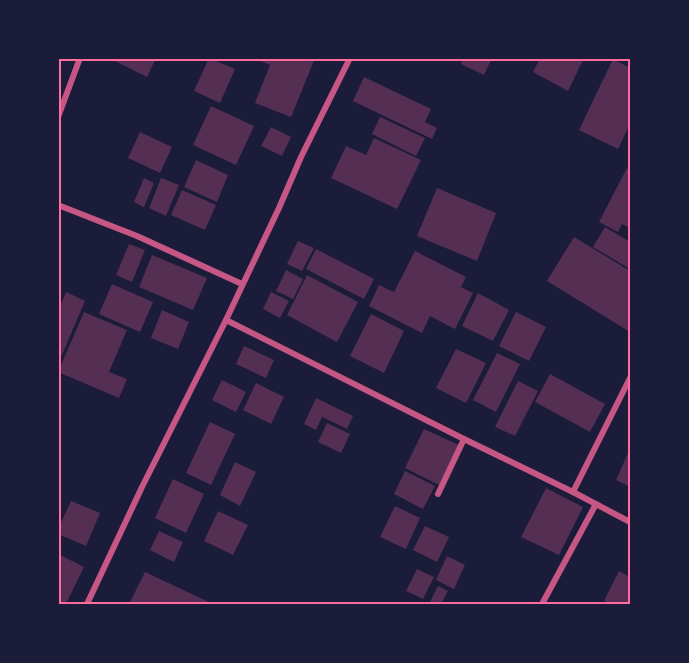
<svg xmlns="http://www.w3.org/2000/svg" width="689" height="663" viewBox="0 0 689 663" font-family="Signika,sans-serif">
<style>
.building{fill:#542f53}
.lines{fill:none;stroke-linecap:round;stroke-linejoin:round}
.minor{stroke:#c65784;stroke-width:6}
.neatline{fill:none;stroke:#ff6b9d;stroke-width:2}
</style>
<rect width="100%" height="100%" fill="#1b1b3a"/>
<!-- building -->
<g class="building">
<polygon points="109,58 156,58 147,77"/>
<polygon points="209,58 235,69 220,103 194,91"/>
<polygon points="315,58 291,117 255,103 270,65 254,58"/>
<polygon points="463,58 492,58 484,75 461,64"/>
<polygon points="540,58 584,58 568,91 533,72"/>
<polygon points="613,59 630,68 630,124 618,149 579,130"/>
<polygon points="364,77 431,109 425,122 437,128 432,139 353,101"/>
<polygon points="211,106 254,126 236,165 193,145"/>
<polygon points="380,117 425,138 416,156 372,134"/>
<polygon points="271,127 291,137 282,156 261,146"/>
<polygon points="140,132 172,147 160,173 128,158"/>
<polygon points="374,138 421,160 397,209 331,178 346,146 366,155"/>
<polygon points="196,160 228,175 217,202 184,187"/>
<polygon points="627,168 630,170 630,228 622,224 618,232 599,222"/>
<polygon points="144,178 154,183 144,207 134,202"/>
<polygon points="161,178 179,185 166,216 149,208"/>
<polygon points="437,188 496,213 477,261 417,236"/>
<polygon points="182,190 216,205 205,230 171,215"/>
<polygon points="605,227 630,242 630,269 593,247"/>
<polygon points="574,237 630,271 630,283 628,287 630,288 630,332 547,281"/>
<polygon points="298,241 314,248 302,271 287,264"/>
<polygon points="129,244 145,250 132,282 116,275"/>
<polygon points="316,249 374,279 364,299 306,269"/>
<polygon points="415,251 466,277 461,287 473,293 455,329 430,316 422,333 369,306 379,285 394,292"/>
<polygon points="152,255 207,278 193,310 139,287"/>
<polygon points="286,270 303,279 293,299 276,291"/>
<polygon points="307,275 358,302 337,342 287,315"/>
<polygon points="112,284 153,302 140,332 99,314"/>
<polygon points="66,292 85,301 58,364 58,311"/>
<polygon points="271,292 289,301 280,318 263,309"/>
<polygon points="478,293 509,310 493,341 462,326"/>
<polygon points="162,310 189,322 178,349 151,338"/>
<polygon points="84,312 127,330 109,372 127,379 119,398 58,372"/>
<polygon points="516,312 546,327 529,361 499,346"/>
<polygon points="371,314 404,331 384,373 350,356"/>
<polygon points="244,346 274,360 266,378 236,364"/>
<polygon points="456,349 486,363 466,403 436,388"/>
<polygon points="497,353 520,364 496,412 473,400"/>
<polygon points="550,374 605,404 590,432 535,402"/>
<polygon points="222,380 246,392 236,412 212,400"/>
<polygon points="518,381 538,391 515,436 495,427"/>
<polygon points="256,383 284,397 271,424 243,410"/>
<polygon points="316,398 353,416 347,429 322,417 316,430 304,424"/>
<polygon points="210,422 235,434 211,485 186,473"/>
<polygon points="327,423 350,434 341,453 318,442"/>
<polygon points="424,429 459,445 439,485 405,468"/>
<polygon points="628,453 630,454 630,487 616,480"/>
<polygon points="235,462 256,472 240,506 220,495"/>
<polygon points="405,471 435,486 423,509 394,494"/>
<polygon points="173,479 204,494 186,533 155,518"/>
<polygon points="546,488 583,507 559,555 521,537"/>
<polygon points="71,501 100,513 86,546 58,534 58,529"/>
<polygon points="395,506 420,518 406,549 380,537"/>
<polygon points="218,511 248,525 233,555 204,541"/>
<polygon points="425,526 449,537 437,562 413,550"/>
<polygon points="159,531 183,542 174,562 150,550"/>
<polygon points="58,554 84,567 66,604 58,604"/>
<polygon points="447,556 465,565 454,589 436,580"/>
<polygon points="417,569 434,577 423,599 406,591"/>
<polygon points="619,571 630,577 630,604 611,604 604,601"/>
<polygon points="145,572 213,604 129,604"/>
<polygon points="438,586 448,591 441,604 429,604"/>
</g>
<g class="lines">
<!-- minor -->
<g class="minor">
<polyline points="58,117 80,58"/>
<polyline points="58,205 137,236 242,284"/>
<polyline points="226,320 464,439 573,492 630,522"/>
<polyline points="573,492 630,378"/>
<polyline points="438,494 464,439"/>
<polyline points="87,604 142,487 226,320 279,208 301,157 350,58"/>
<polyline points="542,604 596,504"/>
</g>
</g>
<!-- border -->
<rect width="689" height="663" fill="none" stroke="#1b1b3a" stroke-width="120"/>
<rect x="60" y="60" width="569" height="543" class="neatline"/>
</svg>
